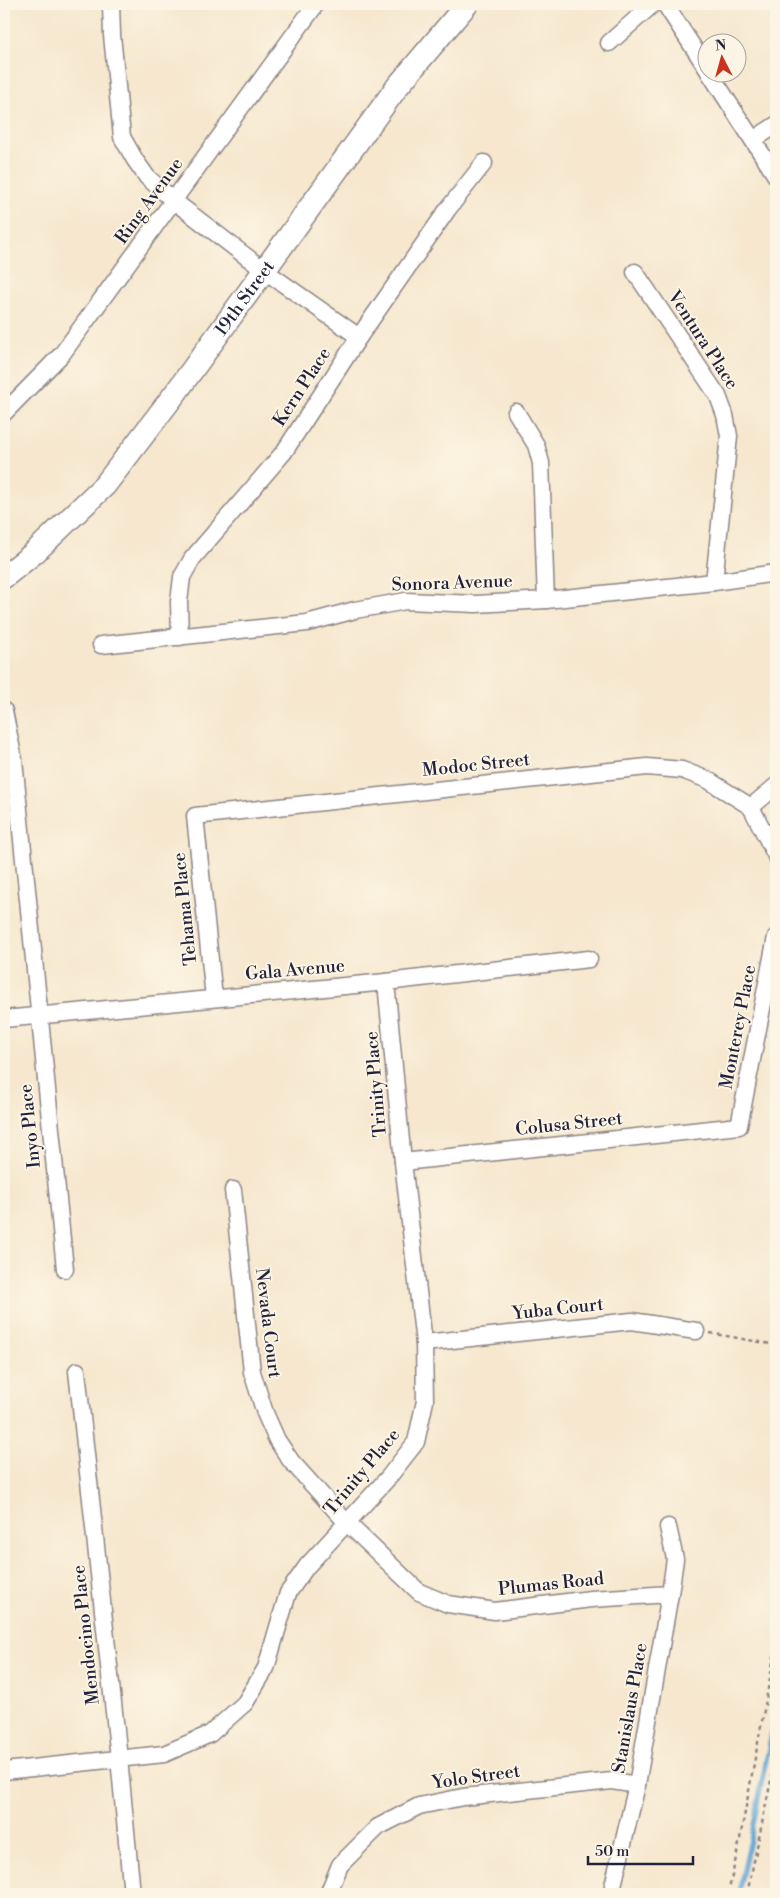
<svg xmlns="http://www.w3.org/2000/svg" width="780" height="1898" viewBox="0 0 780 1898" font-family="'Libre Bodoni',serif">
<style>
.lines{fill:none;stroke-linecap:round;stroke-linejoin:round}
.stream{stroke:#5da4d3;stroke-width:4.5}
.street-casing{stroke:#8c8484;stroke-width:19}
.secondary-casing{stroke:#8c8484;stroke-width:25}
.path{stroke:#8c8484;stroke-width:2.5;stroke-dasharray:4 4;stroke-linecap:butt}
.street{stroke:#fff;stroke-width:16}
.secondary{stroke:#fff;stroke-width:22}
.labels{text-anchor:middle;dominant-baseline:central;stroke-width:4;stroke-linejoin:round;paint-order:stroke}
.street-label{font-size:18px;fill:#22223b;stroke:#fcf5e5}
</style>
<rect width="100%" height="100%" fill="#fcf5e5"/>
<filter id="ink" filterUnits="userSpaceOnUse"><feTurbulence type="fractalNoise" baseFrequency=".02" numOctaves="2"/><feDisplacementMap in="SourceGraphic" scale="10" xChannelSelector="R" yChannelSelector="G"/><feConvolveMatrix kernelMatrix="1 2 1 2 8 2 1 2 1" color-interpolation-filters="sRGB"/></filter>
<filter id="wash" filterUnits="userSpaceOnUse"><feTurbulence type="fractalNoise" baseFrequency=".0096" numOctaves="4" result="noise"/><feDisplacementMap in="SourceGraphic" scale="20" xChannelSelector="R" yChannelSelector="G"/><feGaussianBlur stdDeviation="1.12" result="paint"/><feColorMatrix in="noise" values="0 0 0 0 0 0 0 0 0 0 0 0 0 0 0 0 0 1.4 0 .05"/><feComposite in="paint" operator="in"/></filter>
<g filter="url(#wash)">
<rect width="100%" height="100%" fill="#f6e7ce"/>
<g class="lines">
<!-- stream -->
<polyline class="stream" points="738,1894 750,1842 776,1710"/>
</g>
</g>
<g filter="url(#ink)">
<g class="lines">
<defs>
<g id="street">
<polyline points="111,4 112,35 122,137 135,160 147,177 174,201 265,271 359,337"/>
<polyline points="665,4 708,70"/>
<polyline points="609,43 653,4"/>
<polyline points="709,72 776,176"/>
<polyline points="753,140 776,125"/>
<polyline points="635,272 718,396 725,415 729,436 714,582"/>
<polyline points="516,412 536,445 541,463 546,600"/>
<polyline points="4,413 62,354 316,4"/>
<polyline points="180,637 179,602 182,577 192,559 284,452 359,337 448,209 484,163"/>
<polyline points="101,645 307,623 355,610 406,601 476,604 546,600 714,582 776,573"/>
<polyline points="4,711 14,760 65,1269"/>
<polyline points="751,807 776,856"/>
<polyline points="751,807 776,786"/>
<polyline points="214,998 195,816 647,767 682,770 708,780 751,807"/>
<polyline points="4,1019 386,982 589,959"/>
<polyline points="403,1162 739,1126 776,937"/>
<polyline points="233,1190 252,1372 265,1413 277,1440 291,1461 346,1522 419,1592 448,1604 495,1611 591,1599 670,1594"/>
<polyline points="424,1343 632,1321 696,1331"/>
<polyline points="77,1371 119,1758 132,1894"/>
<polyline points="4,1771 164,1754 210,1734 245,1703 266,1668 288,1593 307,1566 388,1478 416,1442 425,1401 424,1343 403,1162 386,982"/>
<polyline points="328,1894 340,1865 378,1827 419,1806 463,1797 612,1781 637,1785"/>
<polyline points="611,1894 637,1785 670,1594 675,1559 668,1527"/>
</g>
<g id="secondary">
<path id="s1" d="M4,577L34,553L105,485L177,391L397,87L467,4"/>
</g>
</defs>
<!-- street casing -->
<use href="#street" class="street-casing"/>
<!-- secondary casing -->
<use href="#secondary" class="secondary-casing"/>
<!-- path -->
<g class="path">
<polyline points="710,1333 776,1345"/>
<polyline points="728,1894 739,1844 776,1646"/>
<polyline points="747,1894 776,1757"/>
</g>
<!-- street -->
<use href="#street" class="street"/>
<!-- secondary -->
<use href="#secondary" class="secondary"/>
</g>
</g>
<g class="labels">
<!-- street labels -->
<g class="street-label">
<text transform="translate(149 201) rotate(-54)">Ring Avenue</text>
<text stroke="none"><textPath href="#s1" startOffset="370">19th Street</textPath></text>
<text transform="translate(703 340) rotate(57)">Ventura Place</text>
<text transform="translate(302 387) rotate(-57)">Kern Place</text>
<text transform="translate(452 583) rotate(-2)">Sonora Avenue</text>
<text transform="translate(476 765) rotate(-6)">Modoc Street</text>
<text transform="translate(185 909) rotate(-96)">Tehama Place</text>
<text transform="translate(295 970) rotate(-5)">Gala Avenue</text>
<text transform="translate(738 1027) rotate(-79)">Monterey Place</text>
<text transform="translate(376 1084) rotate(-95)">Trinity Place</text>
<text transform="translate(569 1124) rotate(-6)">Colusa Street</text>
<text transform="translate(30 1126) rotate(-96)">Inyo Place</text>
<text transform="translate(558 1309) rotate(-6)">Yuba Court</text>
<text transform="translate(268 1323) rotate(83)">Nevada Court</text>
<text transform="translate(362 1472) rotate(-50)">Trinity Place</text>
<text transform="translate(551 1584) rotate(-6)">Plumas Road</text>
<text transform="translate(86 1635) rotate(-96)">Mendocino Place</text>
<text transform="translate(630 1708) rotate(-80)">Stanislaus Place</text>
<text transform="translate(476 1777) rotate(-8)">Yolo Street</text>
</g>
</g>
<!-- margin -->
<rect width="780" height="1898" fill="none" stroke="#fcf5e5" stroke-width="20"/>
<!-- north arrow -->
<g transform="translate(722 58) rotate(354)"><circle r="24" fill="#fcf5e5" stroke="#a5a1a1"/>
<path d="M0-4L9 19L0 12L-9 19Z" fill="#c8321e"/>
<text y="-8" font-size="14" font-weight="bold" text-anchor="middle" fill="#22223b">N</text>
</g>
<!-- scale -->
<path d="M588 1856v8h105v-8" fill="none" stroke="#22223b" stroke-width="2.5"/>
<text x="595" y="1856" font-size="15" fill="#22223b" stroke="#fcf5e5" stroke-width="4" paint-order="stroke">50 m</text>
</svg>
